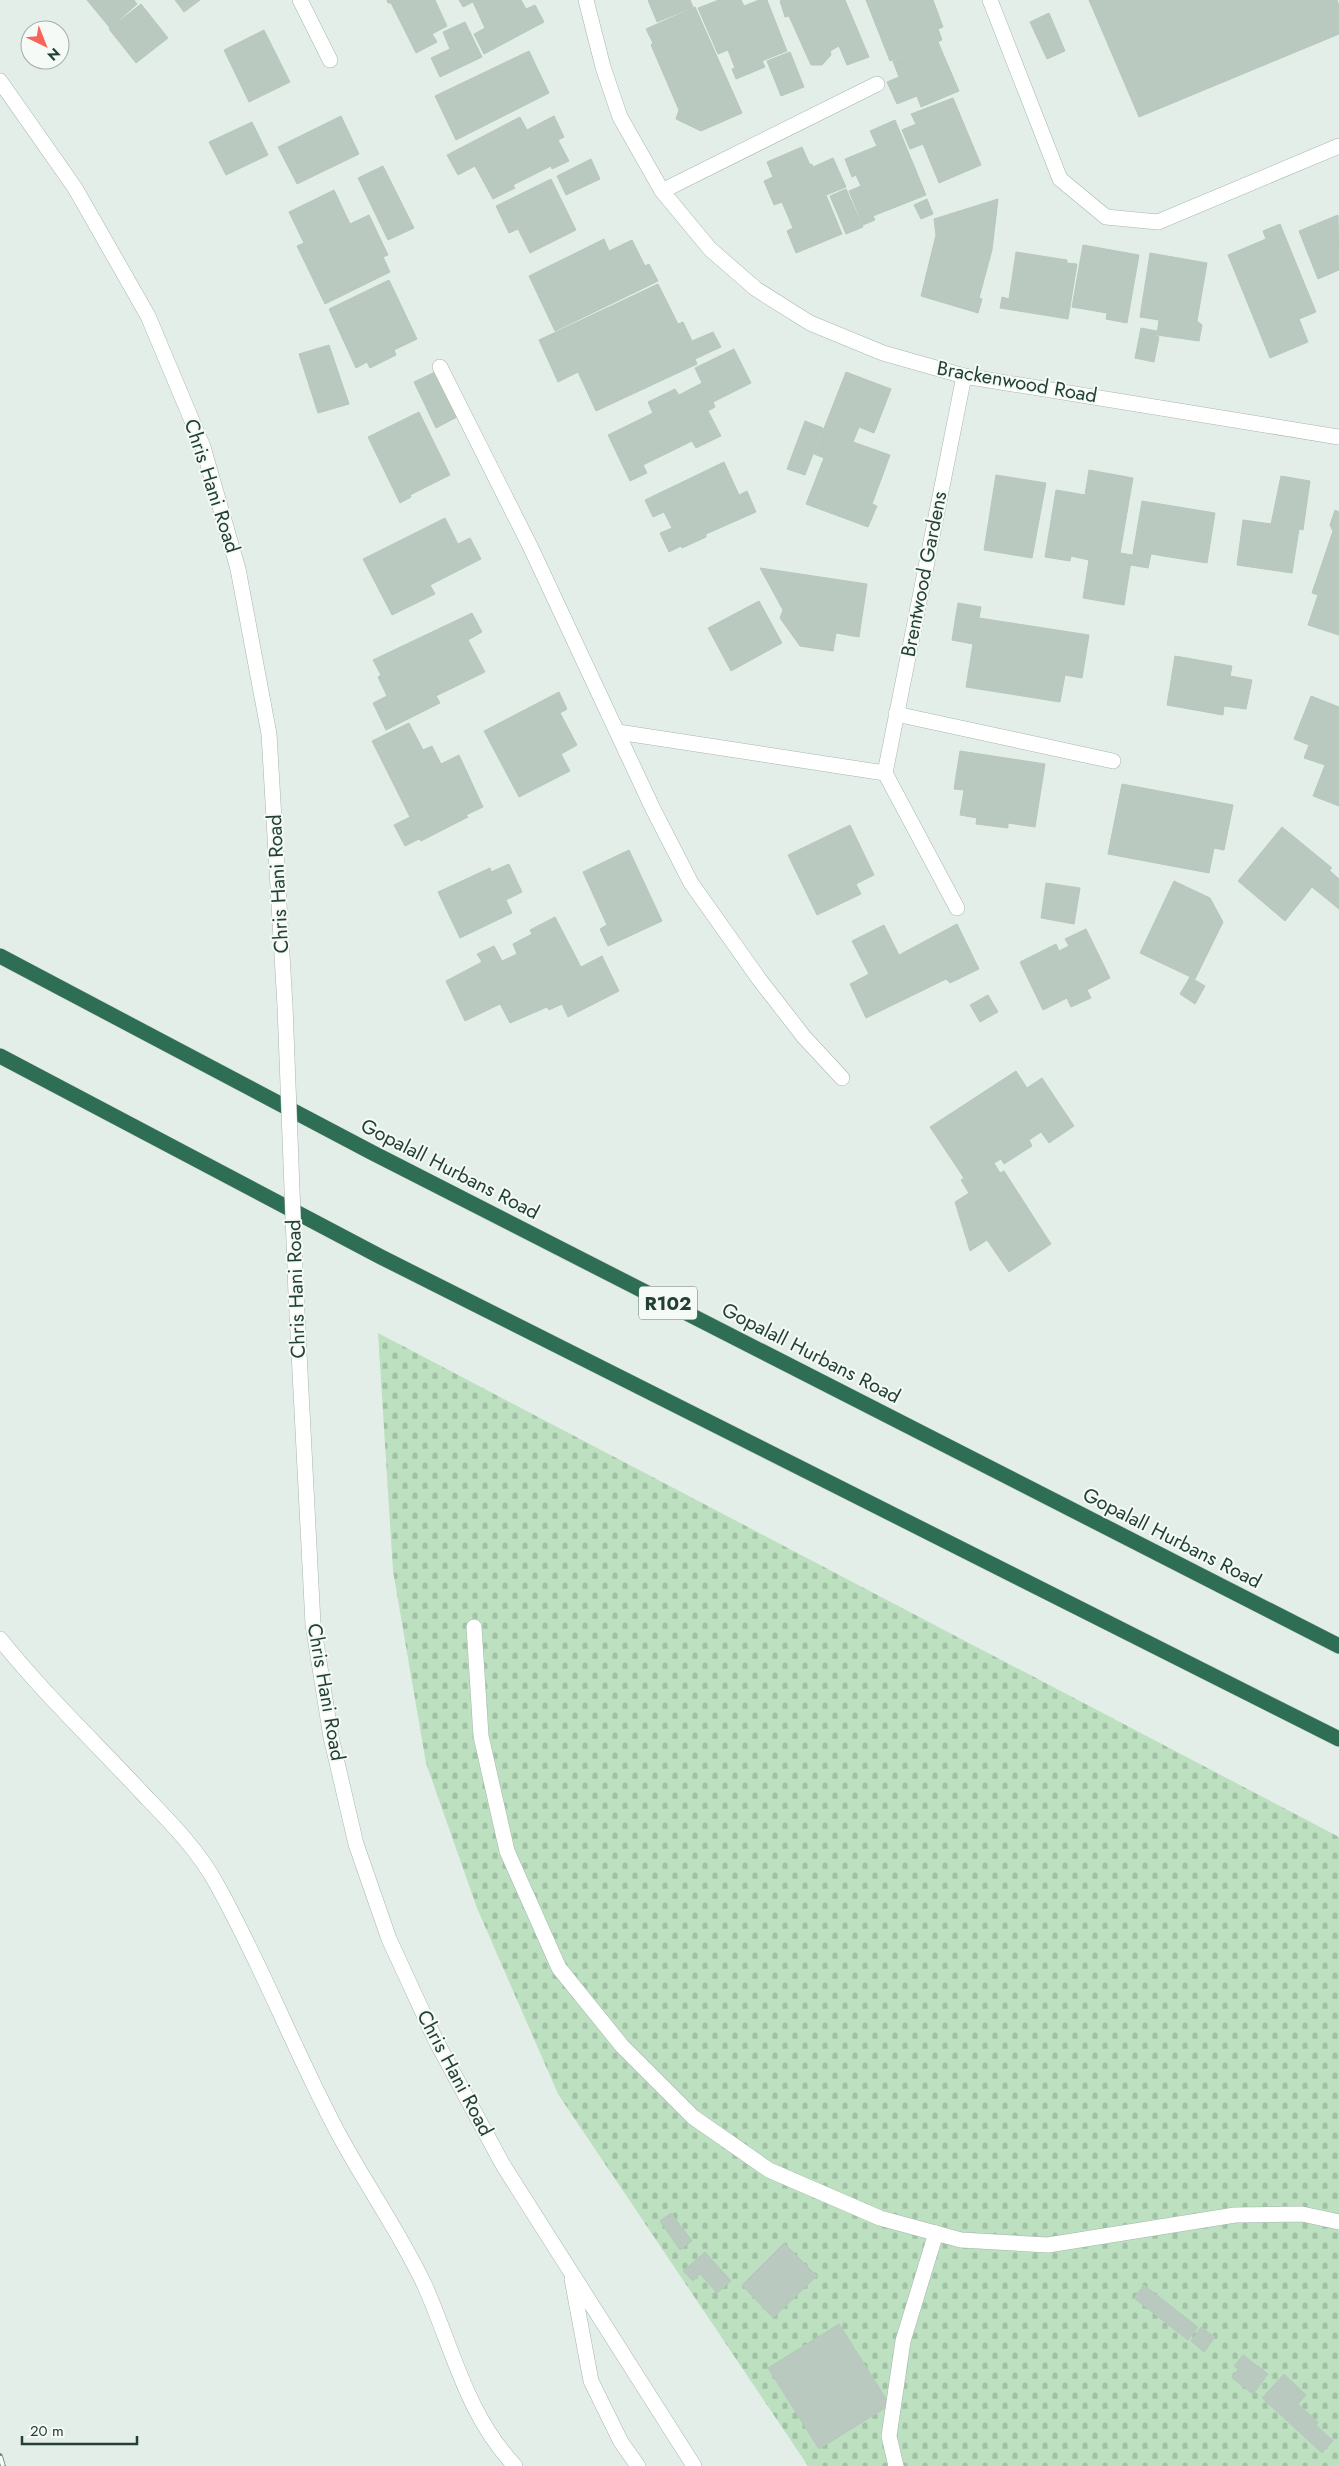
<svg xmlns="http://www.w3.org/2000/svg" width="1339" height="2466" viewBox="0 0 1339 2466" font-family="Jost,sans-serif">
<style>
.cemetery{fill:url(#cemetery-stones)}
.building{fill:#b9c9c0;stroke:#b6c8bd}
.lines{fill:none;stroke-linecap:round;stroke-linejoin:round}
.minor-casing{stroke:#a6b7ae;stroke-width:16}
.highway-casing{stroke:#c1cac6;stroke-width:16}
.minor{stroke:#fff;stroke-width:15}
.highway{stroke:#2d6e55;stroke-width:15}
.rail-casing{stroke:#5d7c6e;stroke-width:5.5}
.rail{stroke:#f5faf6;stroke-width:4;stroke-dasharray:11;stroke-linecap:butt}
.minor-bridge-casing{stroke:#a6b7ae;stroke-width:16;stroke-linecap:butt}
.minor-bridge{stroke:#fff;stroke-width:15}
.labels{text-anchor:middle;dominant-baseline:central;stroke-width:4;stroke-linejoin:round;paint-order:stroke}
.shield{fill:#f5faf6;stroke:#61786e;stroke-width:1}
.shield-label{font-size:19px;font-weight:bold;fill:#224133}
.street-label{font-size:20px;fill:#224133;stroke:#f5faf6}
</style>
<defs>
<pattern id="cemetery-stones" width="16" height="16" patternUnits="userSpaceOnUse" patternTransform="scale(1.25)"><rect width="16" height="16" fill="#bce0c0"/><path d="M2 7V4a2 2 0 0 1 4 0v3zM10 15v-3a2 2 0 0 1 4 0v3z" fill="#a1c1a5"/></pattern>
</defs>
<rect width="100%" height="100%" fill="#e4eee8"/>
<!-- cemetery -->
<polygon class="cemetery" points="378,1333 1339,1837 1339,2466 808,2466 558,2094 477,1908 426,1763 393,1571"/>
<!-- building -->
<g class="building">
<polygon points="87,0 134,0 137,4 110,28"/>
<polygon points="175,0 200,0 184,12"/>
<polygon points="387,0 435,0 447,26 432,34 437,42 416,53 391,3 388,3"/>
<polygon points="459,0 521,0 526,9 535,5 544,22 484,54 474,34 485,28 473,2 463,7"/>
<polygon points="648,0 690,0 693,7 657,22"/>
<polygon points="719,0 741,0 744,6 759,0 767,0 787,51 762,61 765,67 736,79 732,69 735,68 728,50 718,54 698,8"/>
<polygon points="783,0 845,0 869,57 847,65 839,46 830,51 831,55 822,65 811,65 789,16 785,17 780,1"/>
<polygon points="866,0 933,0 943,27 938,29 942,40 890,61"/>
<polygon points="1089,0 1337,0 1339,6 1339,34 1139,117"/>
<polygon points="141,4 168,38 136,63 109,29"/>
<polygon points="695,7 742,113 701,131 676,119 679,110 651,45 653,43 646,29"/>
<polygon points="1049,13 1065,51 1047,59 1030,22"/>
<polygon points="465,22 482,57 440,77 431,58 450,49 443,32"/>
<polygon points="264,30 290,82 249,102 224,50"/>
<polygon points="938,42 959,91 921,107 917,96 897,104 887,82 899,77 893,61"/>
<polygon points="529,51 549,93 456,140 435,96"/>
<polygon points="790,52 804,87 781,96 767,61"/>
<polygon points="953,98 981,165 939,183 923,144 910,149 902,130 916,124 911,114"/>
<polygon points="341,116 359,154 297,184 278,147"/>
<polygon points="554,116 564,137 558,140 569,161 552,169 551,166 513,185 515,188 493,199 475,166 458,175 447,155 520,117 527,130"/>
<polygon points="895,120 926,195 873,216 875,220 863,225 849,191 861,186 856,175 852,177 845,159 877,146 870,131"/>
<polygon points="252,122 268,155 226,175 209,142"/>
<polygon points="802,147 810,165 812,164 813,167 833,158 846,187 826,195 842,234 796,253 787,231 793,228 782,202 774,205 764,181 773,177 767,162"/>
<polygon points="591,159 600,179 566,195 557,176"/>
<polygon points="383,166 414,228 388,240 358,178"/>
<polygon points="551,179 576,230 530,253 518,229 509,233 496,206"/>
<polygon points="846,189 863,227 846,234 830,196"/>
<polygon points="334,190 350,224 369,215 388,255 383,257 390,272 325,304 297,246 304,243 289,212"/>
<polygon points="927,199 933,214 921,219 914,205"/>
<polygon points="998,199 992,250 979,298 982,299 978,313 921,296 936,235 934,219"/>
<polygon points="1338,215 1339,270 1318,279 1299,231"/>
<polygon points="1280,224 1316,312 1299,319 1308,342 1270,358 1228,255 1266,239 1263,231"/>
<polygon points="604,239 609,251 632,240 645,266 649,264 658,281 555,331 529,276"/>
<polygon points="1083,245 1139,255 1127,323 1106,319 1107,313 1072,307"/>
<polygon points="1016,252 1067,260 1067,263 1077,264 1068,319 1000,308 1002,297 1009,299"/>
<polygon points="1150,253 1207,263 1197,321 1202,325 1199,341 1157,335 1159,320 1140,317"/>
<polygon points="389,280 417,339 394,350 396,355 370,368 367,362 356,368 329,309"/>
<polygon points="658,284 678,324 683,322 692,341 713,332 721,347 695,359 697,364 596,411 578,372 558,382 539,340"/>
<polygon points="1141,328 1157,331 1156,336 1159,337 1154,362 1135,358"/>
<polygon points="329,345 349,404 318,413 299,354"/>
<polygon points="734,349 751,383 713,402 715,407 708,411 721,436 696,448 692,441 643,465 647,473 630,481 608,435 653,413 648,402 675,389 679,395 702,383 695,368"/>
<polygon points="435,372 457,417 436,428 414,382"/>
<polygon points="846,372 891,389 874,433 859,427 853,442 890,455 872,504 877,506 868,527 806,504 824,458 814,454"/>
<polygon points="419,412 450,475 410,495 411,497 400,503 368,437"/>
<polygon points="805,421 823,428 805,475 787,469"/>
<polygon points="724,462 739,495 747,491 756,512 706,534 706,537 682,548 681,546 669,552 660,533 672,528 664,512 653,517 645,500"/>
<polygon points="1089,470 1133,478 1120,553 1132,555 1124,605 1083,598 1089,560 1071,556 1070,561 1045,557 1056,490 1085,495"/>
<polygon points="996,475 1046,483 1032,558 984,550"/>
<polygon points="1281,476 1310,481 1303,530 1299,529 1292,573 1237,565 1243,520 1271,524"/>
<polygon points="1142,501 1215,513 1207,563 1151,554 1148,568 1131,565"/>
<polygon points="1335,510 1339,512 1339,635 1308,625 1318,595 1312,593 1333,531 1330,525"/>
<polygon points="445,518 458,544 470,538 481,559 430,585 435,594 392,615 363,559"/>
<polygon points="760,568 867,584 859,637 836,633 833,651 800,646 780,618 783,610"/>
<polygon points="759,601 782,643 731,671 708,628"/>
<polygon points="958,603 981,607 979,618 1089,635 1082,678 1065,675 1060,702 966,687 973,644 952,640"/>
<polygon points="472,613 482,632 468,640 485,672 436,696 440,703 386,730 373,703 387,696 378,677 381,675 373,660"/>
<polygon points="1175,656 1232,666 1230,676 1252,680 1246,709 1224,706 1223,715 1167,705"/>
<polygon points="559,692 567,709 560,713 577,745 561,754 570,771 519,797 484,731"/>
<polygon points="1311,696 1339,707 1339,806 1313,796 1325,765 1304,758 1309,745 1294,739"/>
<polygon points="409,723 423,750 432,746 441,764 459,755 483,807 466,815 468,817 421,841 419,839 405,846 394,825 410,817 372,741"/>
<polygon points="960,751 1045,764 1035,827 1008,823 1008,828 976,824 977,818 960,815 964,790 954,789"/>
<polygon points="1122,784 1233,805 1224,850 1214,848 1209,873 1108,854"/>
<polygon points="850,825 874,875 856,884 861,894 817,915 788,855"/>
<polygon points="1282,827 1332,868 1329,870 1339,879 1339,909 1312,887 1285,921 1238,881"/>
<polygon points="629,850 662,921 608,946 600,929 607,925 583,872"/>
<polygon points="509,864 522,892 506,900 512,913 460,938 438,892 490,868 491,872"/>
<polygon points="1174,881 1210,898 1223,922 1195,979 1140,953"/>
<polygon points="1046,883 1080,888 1074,924 1041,918"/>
<polygon points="555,917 581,967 602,956 619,991 568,1017 562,1004 549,1010 547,1007 510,1023 500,1004 465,1021 446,981 482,962 477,954 494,946 502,961 517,954 513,944 532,934 530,930"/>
<polygon points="957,924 979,969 950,983 946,979 866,1018 850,984 869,974 852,941 884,925 899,955"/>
<polygon points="1086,929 1110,978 1087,990 1091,998 1071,1007 1067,998 1043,1010 1020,962 1056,944 1059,951 1069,946 1065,939"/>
<polygon points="1190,977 1205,986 1195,1004 1180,994"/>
<polygon points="988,995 998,1012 980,1022 970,1005"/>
<polygon points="1016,1071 1027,1088 1042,1078 1074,1126 1049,1143 1041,1132 1029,1140 1032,1146 1004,1164 1001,1159 994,1163 1000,1173 1004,1171 1051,1244 1009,1272 987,1240 970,1251 955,1202 969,1193 961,1180 964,1178 930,1127"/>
<polygon points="671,2213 692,2241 680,2250 660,2221"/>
<polygon points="784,2243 817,2276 773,2318 742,2285"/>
<polygon points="705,2252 731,2281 717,2293 700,2274 693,2281 683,2271"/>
<polygon points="1144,2285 1198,2327 1188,2340 1134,2298"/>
<polygon points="839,2324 890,2405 819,2449 768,2368"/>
<polygon points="1201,2327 1215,2337 1204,2352 1191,2341"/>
<polygon points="1243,2355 1268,2374 1253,2394 1232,2378 1238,2369 1234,2366"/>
<polygon points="1284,2374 1306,2395 1298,2404 1318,2422 1316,2425 1333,2441 1322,2453 1262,2398"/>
</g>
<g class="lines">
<defs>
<g id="minor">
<polyline points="300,0 330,60"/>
<polyline points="586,0 603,67 620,117 662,191 710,249 756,289 810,323 883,353 964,376 1339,437"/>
<polyline points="990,0 1060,179 1106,217 1158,222 1339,146"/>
<polyline points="0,81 75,188 148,316 203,447 238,569 269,734 285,1006"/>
<polyline points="662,191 877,84"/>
<polyline points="440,367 530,546 653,809 691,883 759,979 804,1037 842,1078"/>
<polyline points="896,714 1113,761"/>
<polyline points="618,732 885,773"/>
<polyline points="957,908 885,773 964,376"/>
<polyline points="296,1294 313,1624 331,1737 356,1844 389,1939 436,2041 503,2165 694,2466"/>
<polyline points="474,1627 481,1736 507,1851 559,1968 622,2046 693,2117 769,2170 880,2218 961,2240 1048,2245 1235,2215 1302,2214 1339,2222"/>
<path d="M0,1639C44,1694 96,1743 144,1795C170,1822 198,1850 216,1883C261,1963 294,2050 337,2131C365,2184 400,2232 425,2286C453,2349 466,2414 515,2466"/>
<polyline points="572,2279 591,2381 621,2442 638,2466"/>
<polyline points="896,2466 889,2436 903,2341 936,2233"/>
</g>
<g id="highway">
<polyline points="0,956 371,1152 1339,1646"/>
<polyline points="0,1056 381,1257 1339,1739"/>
</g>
</defs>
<!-- minor casing -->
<use href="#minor" class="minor-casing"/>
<!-- highway casing -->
<use href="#highway" class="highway-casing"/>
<!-- minor -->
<use href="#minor" class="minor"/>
<!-- highway -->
<use href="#highway" class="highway"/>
<defs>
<polyline id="rail" points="0,2456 3,2466"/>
</defs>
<!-- rail casing -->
<use href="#rail" class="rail-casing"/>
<!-- rail -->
<use href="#rail" class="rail"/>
<defs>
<polyline id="minor-bridge" points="285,1006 296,1294"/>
</defs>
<!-- minor-bridge casing -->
<use href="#minor-bridge" class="minor-bridge-casing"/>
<!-- minor-bridge -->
<use href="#minor-bridge" class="minor-bridge"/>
</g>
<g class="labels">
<!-- shield labels -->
<rect class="shield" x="639" y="1286.5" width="58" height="33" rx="4"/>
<g class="shield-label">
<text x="668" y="1303">R102</text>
</g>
<!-- street labels -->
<g class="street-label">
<text transform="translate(1017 382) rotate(10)">Brackenwood Road</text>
<text transform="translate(212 486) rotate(72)">Chris Hani Road</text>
<text transform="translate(924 574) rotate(-79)">Brentwood Gardens</text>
<text transform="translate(278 884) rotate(-93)">Chris Hani Road</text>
<text transform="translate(450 1169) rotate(27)">Gopalall Hurbans Road</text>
<text transform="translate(296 1289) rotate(-92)">Chris Hani Road</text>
<text transform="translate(811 1353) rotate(27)">Gopalall Hurbans Road</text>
<text transform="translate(1172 1538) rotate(27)">Gopalall Hurbans Road</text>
<text transform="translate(326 1692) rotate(80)">Chris Hani Road</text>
<text transform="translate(455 2073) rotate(62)">Chris Hani Road</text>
</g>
</g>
<!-- north arrow -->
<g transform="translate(45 45) rotate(137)"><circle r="24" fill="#f5faf6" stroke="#a1b0a8"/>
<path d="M0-4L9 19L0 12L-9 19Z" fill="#f76459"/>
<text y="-8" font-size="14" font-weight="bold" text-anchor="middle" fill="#224133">N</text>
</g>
<!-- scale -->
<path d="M22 2436v8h115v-8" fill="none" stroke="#224133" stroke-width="2.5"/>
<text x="30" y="2436" font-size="15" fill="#224133" stroke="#f5faf6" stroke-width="4" paint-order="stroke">20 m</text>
</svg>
